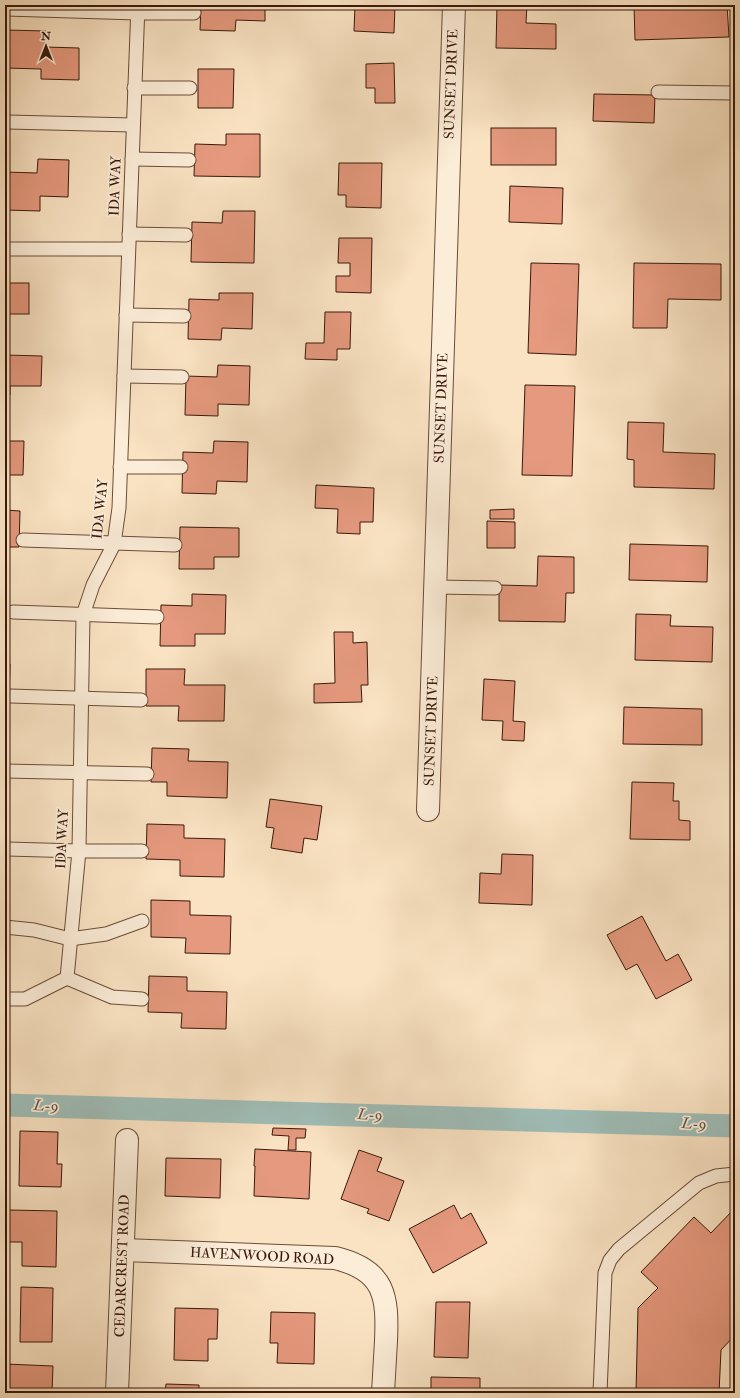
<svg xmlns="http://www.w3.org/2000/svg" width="740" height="1398" viewBox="0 0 740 1398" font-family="'IM FELL Double Pica',serif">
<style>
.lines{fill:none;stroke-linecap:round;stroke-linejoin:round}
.canal{stroke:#9fbeb8;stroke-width:23}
.building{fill:#e5997e;stroke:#3a190b}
.service-casing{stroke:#6a4c39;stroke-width:15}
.minor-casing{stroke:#6a4c39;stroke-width:24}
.service{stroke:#fcedd8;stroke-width:13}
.minor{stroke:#fcedd8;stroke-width:22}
.labels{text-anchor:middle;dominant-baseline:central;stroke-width:3.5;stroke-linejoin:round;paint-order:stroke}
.street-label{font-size:14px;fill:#3a190b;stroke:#fcedd8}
.water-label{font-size:15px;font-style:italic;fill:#5d5348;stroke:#fcedd8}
</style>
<rect width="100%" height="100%" fill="#fae3c3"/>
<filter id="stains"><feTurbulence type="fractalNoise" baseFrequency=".005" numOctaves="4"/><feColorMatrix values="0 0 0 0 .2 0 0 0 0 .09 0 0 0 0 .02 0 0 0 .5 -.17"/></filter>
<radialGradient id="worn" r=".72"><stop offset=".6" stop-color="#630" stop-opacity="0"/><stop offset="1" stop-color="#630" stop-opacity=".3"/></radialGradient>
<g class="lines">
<!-- canal -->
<polyline class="canal" points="5,1105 735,1126"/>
</g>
<!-- building -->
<g class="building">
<polygon points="201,5 265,5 265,21 236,20 235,31 200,30"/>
<polygon points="355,5 395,5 394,33 354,31"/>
<polygon points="497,5 527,5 526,23 556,24 556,49 496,48"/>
<polygon points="634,5 727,5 729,37 635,40"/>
<polygon points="5,30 46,31 45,47 79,48 79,80 41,79 41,69 5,68"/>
<polygon points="394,63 395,103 375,103 375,88 366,88 366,64"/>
<polygon points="198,69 234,69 233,108 198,108"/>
<polygon points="594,94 655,95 654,123 593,121"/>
<rect x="491" y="128" width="65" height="37"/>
<polygon points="226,134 260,134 260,177 194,176 195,144 226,145"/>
<polygon points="38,159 69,160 68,197 40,196 40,211 5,210 5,172 37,173"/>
<polygon points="339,163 382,163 381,208 346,207 346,195 338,195"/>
<polygon points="510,186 563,188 562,224 509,222"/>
<polygon points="223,211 255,211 254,263 191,262 192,222 222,223"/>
<polygon points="339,238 372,238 371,293 336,292 336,276 350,276 350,263 338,263"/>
<polygon points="531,263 579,264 576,355 528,353"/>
<polygon points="634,263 721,264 721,300 668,299 667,328 633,328"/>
<rect x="5" y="283" width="24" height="31"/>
<polygon points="219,293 253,293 252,329 222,328 221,340 188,339 189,299 219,300"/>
<polygon points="325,312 351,312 350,349 337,349 337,360 305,359 306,343 324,343"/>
<polygon points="5,355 42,356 41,386 10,386 10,395 5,395"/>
<polygon points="218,365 250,366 249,405 218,404 218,416 185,415 186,376 217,377"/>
<polygon points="525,385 575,386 572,476 522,475"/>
<polygon points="628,422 664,423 663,452 715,454 714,489 634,487 634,460 627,459"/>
<polygon points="5,441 24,441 23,475 5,475"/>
<polygon points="214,441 248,442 247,482 217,481 216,494 182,493 183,452 213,453"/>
<polygon points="316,485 374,488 373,522 360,522 360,534 337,533 338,509 315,508"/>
<polygon points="514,509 514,519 490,519 490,510"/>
<polygon points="5,510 20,511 19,547 5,547"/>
<polygon points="487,521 515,522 515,548 487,548"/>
<polygon points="180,527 239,528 239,557 214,557 214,569 179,569"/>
<polygon points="630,544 708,546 707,582 629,580"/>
<polygon points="538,556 574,557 574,593 566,593 565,622 499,621 499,585 537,586"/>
<polygon points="5,588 9,588 8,624 5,624"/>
<polygon points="192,594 226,595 225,634 195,634 195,646 160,646 161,605 192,606"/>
<polygon points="636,614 671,615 670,626 713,627 712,662 635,660"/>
<polygon points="334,632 353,632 353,643 367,642 368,685 361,685 362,702 314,703 314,684 335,683"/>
<polygon points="5,664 10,664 9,701 5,701"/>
<polygon points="146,669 185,669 184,685 225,685 224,721 178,721 179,706 146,706"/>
<polygon points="484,679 515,681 513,721 525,722 524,741 502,740 503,721 482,720"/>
<polygon points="624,707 702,709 702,745 623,744"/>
<polygon points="152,748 189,749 188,761 228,762 227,798 167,796 167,782 151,782"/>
<polygon points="632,782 674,783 673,801 679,801 679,820 690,821 690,840 630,839"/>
<polygon points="270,799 322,806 317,840 304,838 302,853 271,848 274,828 266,827"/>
<polygon points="147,824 184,825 184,838 225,839 224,877 180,876 180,860 146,859"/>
<polygon points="502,854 533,855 532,905 479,903 480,873 501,874"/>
<polygon points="151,900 190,901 190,915 231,916 230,954 185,953 186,938 151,937"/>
<polygon points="642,916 666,961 678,954 692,980 656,999 637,964 626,970 607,935"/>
<polygon points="149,976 187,977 187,991 227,992 226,1029 181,1028 182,1013 148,1012"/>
<polygon points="273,1128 306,1129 305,1138 296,1138 296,1150 288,1150 289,1136 272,1135"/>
<polygon points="20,1131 58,1132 57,1164 62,1164 61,1187 19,1186"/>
<polygon points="255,1149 311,1152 309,1199 254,1196 255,1166 254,1166"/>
<polygon points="359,1150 382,1158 377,1171 404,1181 389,1221 367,1213 369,1209 341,1199"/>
<polygon points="166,1158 221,1159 220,1198 165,1196"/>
<polygon points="454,1205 461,1219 471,1213 487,1243 433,1273 409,1229"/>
<polygon points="735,1208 735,1335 721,1350 719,1393 636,1393 638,1308 658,1288 641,1272 694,1217 711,1233"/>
<polygon points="9,1210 57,1211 56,1267 22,1266 22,1242 8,1242"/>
<polygon points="21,1287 53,1288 52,1342 20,1342"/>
<polygon points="436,1302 470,1302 468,1358 434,1357"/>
<polygon points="175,1308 218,1309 217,1339 208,1339 208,1361 174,1360"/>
<polygon points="271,1312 315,1313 314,1364 277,1363 278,1343 270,1343"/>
<polygon points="5,1364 53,1366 52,1393 5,1393"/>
<polygon points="431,1377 480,1378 480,1393 431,1393"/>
<polygon points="166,1384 199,1385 199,1393 165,1393"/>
<polygon points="256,1389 312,1390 312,1393 256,1393"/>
</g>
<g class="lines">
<defs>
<g id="service">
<polyline points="138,5 119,508 114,544 93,585 83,615 79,851 67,978 112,997 142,999"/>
<polyline points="6,9 137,13 194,13"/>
<polyline points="134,88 190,88"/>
<polyline points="658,92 735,93"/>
<polyline points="7,122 133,125"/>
<polyline points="132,159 189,160"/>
<polyline points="129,234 186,235"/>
<polyline points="5,249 128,249"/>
<polyline points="126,315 184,316"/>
<polyline points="124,376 182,377"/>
<polyline points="120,467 181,467"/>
<polyline points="23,540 175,545"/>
<polyline points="435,587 495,588"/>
<polyline points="13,612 157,617"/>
<polyline points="10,696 141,700"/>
<polyline points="5,771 147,774"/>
<polyline points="7,849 79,851 142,851"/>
<polyline points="5,927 34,930 70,939 106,934 142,921"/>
<polyline points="5,999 25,999 67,978"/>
<polyline points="600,1393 605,1273 610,1260 619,1249 699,1183 716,1176 735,1174"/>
</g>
<g id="minor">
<polyline points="428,810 454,5"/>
<path d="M123,1250L335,1258C385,1270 388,1296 386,1341C385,1358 384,1376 383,1393"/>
<polyline points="117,1393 127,1140"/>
</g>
</defs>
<!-- service casing -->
<use href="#service" class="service-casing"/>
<!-- minor casing -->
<use href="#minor" class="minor-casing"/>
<!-- service -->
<use href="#service" class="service"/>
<!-- minor -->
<use href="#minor" class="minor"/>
</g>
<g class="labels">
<!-- street labels -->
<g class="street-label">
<text transform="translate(451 84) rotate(-88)">SUNSET DRIVE</text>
<text transform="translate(115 186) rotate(-88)">IDA WAY</text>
<text transform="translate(441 408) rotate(-88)">SUNSET DRIVE</text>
<text transform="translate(100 509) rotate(-84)">IDA WAY</text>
<text transform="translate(431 731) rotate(-88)">SUNSET DRIVE</text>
<text transform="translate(62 839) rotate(-87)">IDA WAY</text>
<text transform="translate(262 1256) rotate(3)">HAVENWOOD ROAD</text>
<text transform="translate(122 1266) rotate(-88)">CEDARCREST ROAD</text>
</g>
<!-- water labels -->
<g class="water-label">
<text transform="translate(46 1106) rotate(2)">L-9</text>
<text transform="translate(370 1115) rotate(2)">L-9</text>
<text transform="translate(694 1124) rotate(2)">L-9</text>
</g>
</g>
<!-- margin -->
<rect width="740" height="1398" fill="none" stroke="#fae3c3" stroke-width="20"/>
<rect x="6" y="6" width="728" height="1386" fill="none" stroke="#3a190b" stroke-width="2"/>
<rect x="10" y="10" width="720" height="1378" fill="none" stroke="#3a190b"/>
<!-- north arrow -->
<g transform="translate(46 46)" stroke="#fcedd8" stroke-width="3" paint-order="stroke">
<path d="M0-3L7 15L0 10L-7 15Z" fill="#3a190b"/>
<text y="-6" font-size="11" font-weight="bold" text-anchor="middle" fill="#3a190b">N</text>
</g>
<rect width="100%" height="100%" filter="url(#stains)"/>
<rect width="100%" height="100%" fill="url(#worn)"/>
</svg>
